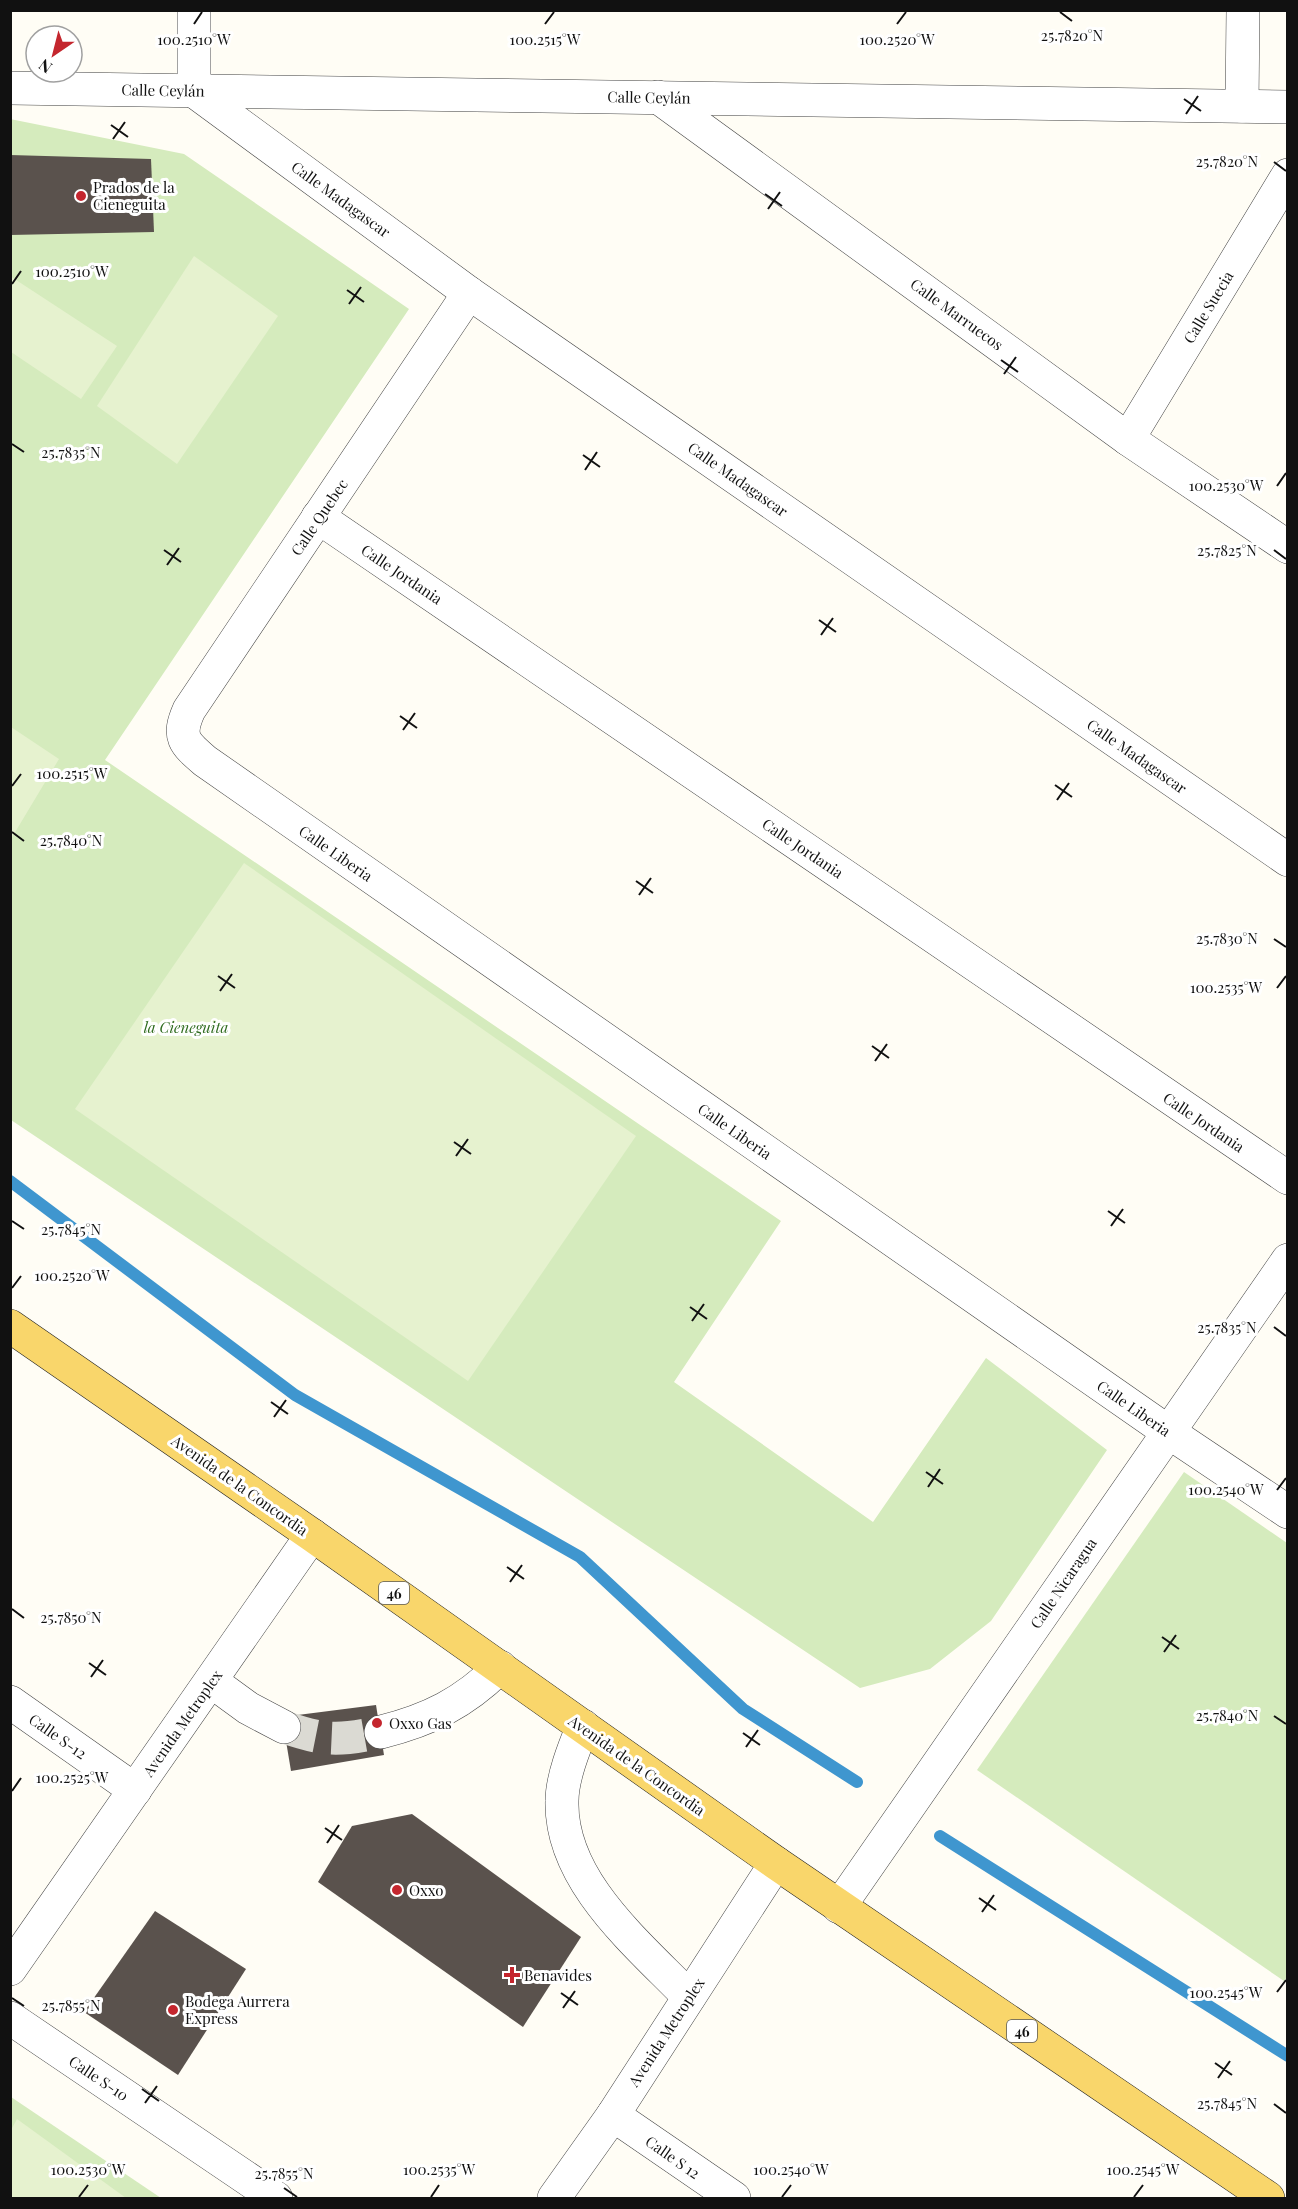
<svg xmlns="http://www.w3.org/2000/svg" width="1298" height="2209" viewBox="0 0 1298 2209" font-family="'Playfair Display',serif">
<style>
.green{fill:#d5ebbd}
.pitch{fill:#e6f2cf}
.lines{fill:none;stroke-linecap:round;stroke-linejoin:round}
.stream{stroke:#3f96cf;stroke-width:12}
.building{fill:#5a524d}
.minor-tunnel{stroke:#dbdad3;stroke-width:33;stroke-dasharray:33 16;stroke-linecap:butt}
.minor-casing{stroke:#444;stroke-width:34}
.major-casing{stroke:#222;stroke-width:34}
.minor{stroke:#fff;stroke-width:33}
.major{stroke:#f9d66b;stroke-width:33}
.ticks{fill:none;stroke:#111;stroke-width:2}
.poi-dot{fill:#c4262e;stroke:#fff;stroke-width:2}
.labels{text-anchor:middle;dominant-baseline:central;stroke-width:6;stroke-linejoin:round;paint-order:stroke}
.shield{fill:#fff;stroke:#585858;stroke-width:1.5}
.shield-label{font-size:14px;font-weight:bold;fill:#111}
.street-label{font-size:15px;fill:#111;stroke:#fff}
.poi-label{font-size:15px;fill:#111;stroke:#fff;text-anchor:start}
.park-label{font-size:15px;font-style:italic;fill:#2f6b1f;stroke:#fff}
.ticks-label{font-size:15px;text-anchor:middle;fill:#111;stroke:#fff;stroke-width:6;stroke-linejoin:round;paint-order:stroke}
</style>
<rect width="100%" height="100%" fill="#fffdf5"/>
<!-- green -->
<g class="green">
<polygon points="10,119 184,154 409,309 105,760 781,1221 674,1382 873,1522 986,1358 1107,1450 991,1621 930,1669 860,1688 11,1120"/>
<polygon points="1184,1472 1287,1543 1288,1976 1284,1981 977,1770"/>
<polygon points="11,2097 161,2198 11,2198"/>
</g>
<!-- pitch -->
<g class="pitch">
<polygon points="194,256 278,316 177,464 97,406"/>
<polygon points="10,276 117,346 81,399 11,352"/>
<polygon points="11,727 59,759 11,839"/>
<polygon points="244,863 636,1136 468,1381 75,1109"/>
<polygon points="17,2119 126,2198 11,2198 11,2130"/>
</g>
<g class="lines">
<!-- stream -->
<g class="stream">
<polyline points="10,1181 295,1395 580,1557 743,1709 857,1782"/>
<polyline points="940,1836 1288,2056"/>
</g>
</g>
<!-- building -->
<g class="building">
<polygon points="10,155 151,159 154,232 10,235"/>
<polygon points="376,1705 384,1755 291,1771 282,1717"/>
<polygon points="412,1814 581,1937 523,2027 318,1882 352,1826"/>
<polygon points="155,1911 246,1969 178,2075 84,2012"/>
</g>
<g class="lines">
<!-- minor-tunnel -->
<path class="minor-tunnel" d="M284,1727C325,1741 338,1741 381,1732"/>
<defs>
<g id="minor">
<polyline points="10,88 1288,107"/>
<polyline points="194,91 469,293 1288,860"/>
<polyline points="194,91 194,10"/>
<polyline points="658,97 1128,439 1288,547"/>
<polyline points="1242,106 1243,10"/>
<path d="M469,293L189,710C177,737 184,743 205,761L1167,1431L1288,1512"/>
<polyline points="1128,439 1288,175"/>
<polyline points="318,517 1288,1178"/>
<polyline points="211,1681 248,1708 284,1727"/>
<polyline points="10,1702 135,1790"/>
<path d="M583,1726C574,1748 562,1778 562,1801C560,1881 638,1944 689,1997"/>
<path d="M381,1732C429,1720 464,1703 500,1667"/>
<polyline points="839,1907 1288,1260"/>
<polyline points="10,1969 312,1535"/>
<polyline points="10,2018 276,2198"/>
<polyline points="613,2115 734,2198"/>
<polyline points="554,2198 613,2115 776,1863"/>
</g>
<polyline id="major" points="10,1326 312,1535 776,1863 1268,2198"/>
</defs>
<!-- minor casing -->
<use href="#minor" class="minor-casing"/>
<!-- major casing -->
<use href="#major" class="major-casing"/>
<!-- minor -->
<use href="#minor" class="minor"/>
<!-- major -->
<use href="#major" class="major"/>
</g>
<!-- ticks -->
<path class="ticks" d="M1060,12L1072,21M194,24L202,12M545,24L554,12M897,24L906,12M1184,99L1201,111M1186,114L1198,96M111,125L128,137M113,139L125,122M1274,162L1286,171M765,194L782,206M768,209L780,192M12,284L21,271M347,290L364,302M349,304L361,287M1001,360L1018,372M1004,374L1016,357M12,444L24,452M583,455L600,467M585,470L597,452M1277,486L1286,473M164,550L181,562M1274,550L1286,559M167,565L179,548M819,620L836,632M821,635L833,618M400,716L417,728M403,730L415,713M1055,785L1072,797M12,786L21,774M1057,800L1069,783M12,832L24,841M636,881L653,893M639,895L651,878M1274,939L1286,947M218,976L235,988M1277,988L1286,976M220,991L232,974M872,1046L889,1058M875,1061L887,1044M454,1142L471,1154M456,1156L468,1139M1108,1211L1125,1223M12,1221L24,1229M1111,1226L1123,1209M12,1288L21,1276M690,1307L707,1319M692,1321L704,1304M1274,1327L1286,1336M271,1402L288,1414M274,1417L286,1400M926,1472L943,1484M928,1487L940,1469M1277,1490L1286,1478M507,1567L524,1579M510,1582L522,1565M12,1609L24,1618M1162,1637L1179,1649M1164,1652L1176,1635M89,1663L106,1675M91,1677L103,1660M1274,1716L1286,1724M743,1733L760,1745M746,1747L758,1730M12,1791L21,1778M325,1828L342,1840M327,1843L339,1825M979,1898L996,1910M982,1912L994,1895M1277,1992L1286,1980M561,1993L578,2005M12,1998L24,2006M563,2008L575,1991M1215,2063L1232,2075M1218,2078L1230,2061M142,2089L159,2101M145,2103L157,2086M1274,2104L1286,2113M284,2188L297,2197M79,2197L88,2185M431,2197L439,2185M782,2197L791,2185M1134,2197L1143,2185"/>
<!-- markers -->
<g class="poi-dot">
<circle cx="81" cy="196" r="6"/>
<circle cx="377" cy="1723" r="6"/>
<circle cx="397" cy="1890" r="6"/>
<path d="M509 1966h6v6h6v6h-6v6h-6v-6h-6v-6h6z"/>
<circle cx="173" cy="2010" r="6"/>
</g>
<g class="labels">
<!-- shield labels -->
<g class="shield">
<rect x="379" y="1582" width="30" height="22" rx="4.5"/>
<rect x="1007" y="2020" width="30" height="22" rx="4.5"/>
</g>
<g class="shield-label">
<text x="394" y="1593">46</text>
<text x="1022" y="2031">46</text>
</g>
<!-- street labels -->
<g class="street-label">
<text transform="translate(163 90) rotate(1)">Calle Ceylán</text>
<text transform="translate(649 97) rotate(1)">Calle Ceylán</text>
<text transform="translate(341 199) rotate(36)">Calle Madagascar</text>
<text transform="translate(1208 307) rotate(-59)">Calle Suecia</text>
<text transform="translate(957 314) rotate(36)">Calle Marruecos</text>
<text transform="translate(738 479) rotate(35)">Calle Madagascar</text>
<text transform="translate(319 517) rotate(-56)">Calle Quebec</text>
<text transform="translate(402 574) rotate(34)">Calle Jordania</text>
<text transform="translate(1137 756) rotate(35)">Calle Madagascar</text>
<text transform="translate(803 848) rotate(34)">Calle Jordania</text>
<text transform="translate(336 853) rotate(35)">Calle Liberia</text>
<text transform="translate(1204 1122) rotate(34)">Calle Jordania</text>
<text transform="translate(735 1131) rotate(35)">Calle Liberia</text>
<text transform="translate(1134 1408) rotate(35)">Calle Liberia</text>
<text transform="translate(240 1485) rotate(35)">Avenida de la Concordia</text>
<text transform="translate(1063 1583) rotate(-56)">Calle Nicaragua</text>
<text transform="translate(182 1723) rotate(-55)">Avenida Metroplex</text>
<text transform="translate(58 1736) rotate(35)">Calle S-12</text>
<text transform="translate(637 1765) rotate(35)">Avenida de la Concordia</text>
<text transform="translate(666 2032) rotate(-57)">Avenida Metroplex</text>
<text transform="translate(99 2078) rotate(34)">Calle S-10</text>
<text transform="translate(673 2157) rotate(35)">Calle S 12</text>
</g>
<!-- poi labels -->
<g class="poi-label">
<text x="93" y="187">Prados de la<tspan x="93" dy="17">Cieneguita</tspan></text>
<text x="389" y="1723">Oxxo Gas</text>
<text x="409" y="1890">Oxxo</text>
<text x="524" y="1975">Benavides</text>
<text x="185" y="2001">Bodega Aurrera<tspan x="185" dy="17">Express</tspan></text>
</g>
<!-- park labels -->
<g class="park-label">
<text x="186" y="1027">la Cieneguita</text>
</g>
</g>
<g class="ticks-label">
<text x="1072" y="41">25.7820°N</text>
<text x="194" y="45">100.2510°W</text>
<text x="545" y="45">100.2515°W</text>
<text x="897" y="45">100.2520°W</text>
<text x="1227" y="167">25.7820°N</text>
<text x="72" y="277">100.2510°W</text>
<text x="71" y="458">25.7835°N</text>
<text x="1226" y="491">100.2530°W</text>
<text x="1227" y="556">25.7825°N</text>
<text x="72" y="779">100.2515°W</text>
<text x="71" y="846">25.7840°N</text>
<text x="1227" y="944">25.7830°N</text>
<text x="1226" y="993">100.2535°W</text>
<text x="71" y="1235">25.7845°N</text>
<text x="72" y="1281">100.2520°W</text>
<text x="1227" y="1333">25.7835°N</text>
<text x="1226" y="1495">100.2540°W</text>
<text x="71" y="1623">25.7850°N</text>
<text x="1227" y="1721">25.7840°N</text>
<text x="72" y="1783">100.2525°W</text>
<text x="1226" y="1998">100.2545°W</text>
<text x="71" y="2011">25.7855°N</text>
<text x="1227" y="2109">25.7845°N</text>
<text x="88" y="2175">100.2530°W</text>
<text x="439" y="2175">100.2535°W</text>
<text x="791" y="2175">100.2540°W</text>
<text x="1143" y="2175">100.2545°W</text>
<text x="284" y="2179">25.7855°N</text>
</g>
<!-- border -->
<rect width="1298" height="2209" fill="none" stroke="#111111" stroke-width="24"/>
<!-- north arrow -->
<g transform="translate(54 54) rotate(215)"><circle r="28" fill="#ffffff" stroke="#a0a0a0" stroke-width="1.5"/>
<path d="M0-4.5L10 22L0 15L-10 22Z" fill="#c4262e"/>
<text y="-9" font-size="16" font-weight="bold" text-anchor="middle" fill="#111111">N</text>
</g>
</svg>
